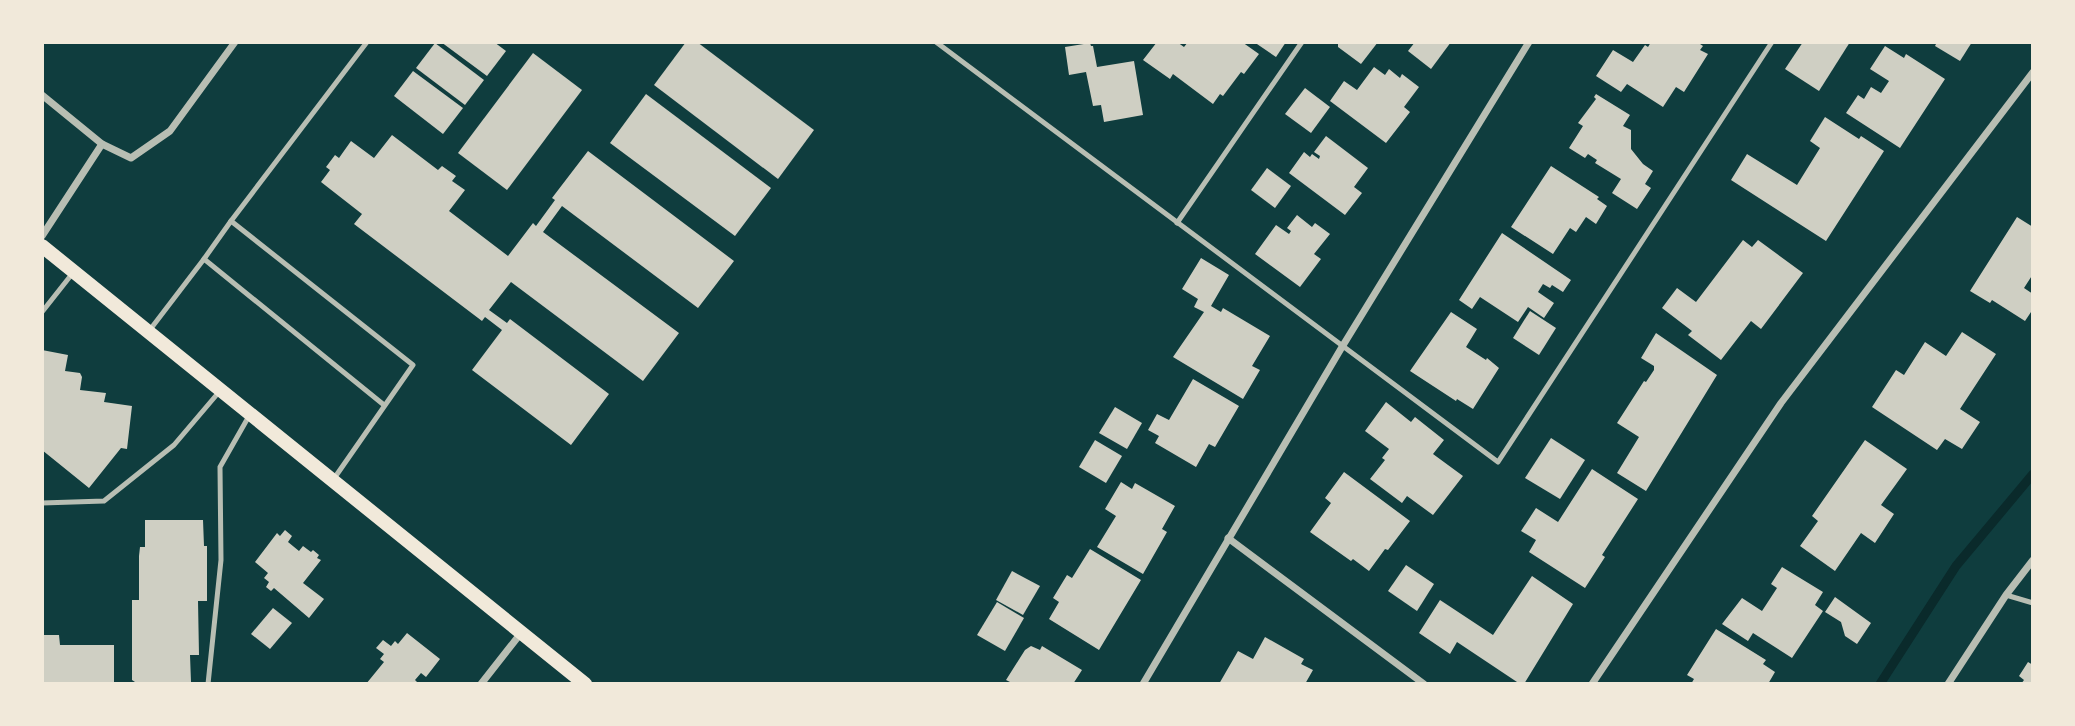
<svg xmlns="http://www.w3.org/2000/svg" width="2075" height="726" viewBox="0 0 2075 726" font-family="Arial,sans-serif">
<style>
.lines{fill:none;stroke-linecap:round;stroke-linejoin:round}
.stream{stroke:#0a2a2b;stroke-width:9}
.building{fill:#cfcfc3}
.service{stroke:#b8beb3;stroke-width:5}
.minor{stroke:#b8beb3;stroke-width:7}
.secondary{stroke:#f1e9da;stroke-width:14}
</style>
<rect width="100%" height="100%" fill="#0f3d3e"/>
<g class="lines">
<!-- stream -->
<polyline class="stream" points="1880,684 1956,566 2033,474"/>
</g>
<!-- building -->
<g class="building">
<polygon points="441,42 494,42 506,51 487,76"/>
<polygon points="686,42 697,42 814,130 778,179 654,85"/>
<polygon points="1157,42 1177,42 1184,47 1188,42 1242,42 1259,54 1244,74 1241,72 1223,96 1220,94 1213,104 1173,74 1170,79 1143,60"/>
<polygon points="1254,42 1286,42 1276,57"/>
<polygon points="1338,42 1378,42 1361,64 1338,47"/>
<polygon points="1415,42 1451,42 1431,69 1408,51"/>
<polygon points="1651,42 1697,42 1703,46 1700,50 1708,54 1684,92 1676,87 1663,107 1627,84 1621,92 1596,76 1613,50 1633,62 1645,45 1648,47"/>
<polygon points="1803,42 1850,42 1819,91 1785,69"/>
<polygon points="1937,42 1972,42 1960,61 1935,46"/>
<polygon points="435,43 484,80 465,105 416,68"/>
<polygon points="1090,43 1091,46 1093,46 1097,67 1134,61 1143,115 1104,122 1101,105 1093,106 1086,72 1069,75 1065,47"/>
<polygon points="1885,46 1904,58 1906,54 1945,79 1900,148 1846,113 1858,95 1864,99 1871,87 1881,93 1889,81 1870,69"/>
<polygon points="533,53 582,90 507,190 458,153"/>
<polygon points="1374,67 1385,75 1389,69 1400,78 1402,74 1419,87 1404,107 1410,112 1386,143 1330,101 1344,81 1357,90"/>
<polygon points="413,71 463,108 443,134 394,96"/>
<polygon points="1305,88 1330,107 1311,133 1285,114"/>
<polygon points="646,94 771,188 735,236 610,143"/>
<polygon points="1596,94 1630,115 1623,126 1631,130 1631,149 1643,164 1653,171 1645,184 1651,188 1637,209 1612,193 1621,179 1595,163 1597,160 1588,154 1585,158 1569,148 1583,126 1578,123 1596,99 1594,97"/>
<polygon points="1825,117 1859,139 1861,136 1884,151 1826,241 1731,180 1747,154 1797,185 1820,148 1810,141"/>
<polygon points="392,135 438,170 442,166 456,176 452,181 465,190 449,211 508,256 533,223 536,226 555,200 552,198 588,151 734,261 698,308 562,206 543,232 679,333 643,381 511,282 489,310 507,323 510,319 609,394 571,445 472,370 502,330 485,317 482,321 354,224 362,214 321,182 330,170 326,167 335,155 339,158 351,141 374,158"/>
<polygon points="1326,136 1368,168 1354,187 1362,193 1345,215 1289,173 1304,152 1310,157 1312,154 1319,159 1320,156 1314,152"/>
<polygon points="1551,166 1599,197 1597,199 1607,206 1596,224 1586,217 1576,232 1570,228 1553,254 1511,227"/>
<polygon points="1267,168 1291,186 1275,208 1251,190"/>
<polygon points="1297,215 1312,227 1315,223 1330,234 1314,254 1321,259 1300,287 1255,254 1276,225 1289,234 1291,231 1287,228"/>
<polygon points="2017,217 2033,227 2033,274 2024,288 2033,294 2033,309 2025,321 1992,300 1990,303 1970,291"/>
<polygon points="1502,233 1571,280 1563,292 1552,285 1550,288 1543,284 1538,292 1554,303 1544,318 1528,307 1518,322 1480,297 1472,309 1459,300"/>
<polygon points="1743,240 1752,247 1758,240 1803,273 1761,329 1751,321 1721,360 1688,335 1692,331 1662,308 1677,288 1696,302"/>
<polygon points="1201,258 1229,275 1211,306 1221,312 1223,308 1270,336 1252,366 1260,370 1243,399 1173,357 1204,312 1194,307 1198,299 1182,289"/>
<polygon points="1530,311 1556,328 1539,355 1513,338"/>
<polygon points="1451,312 1477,329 1466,347 1486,360 1487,358 1499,368 1473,409 1457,399 1456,401 1410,371"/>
<polygon points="1962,332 1996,354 1960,409 1980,422 1962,449 1945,439 1937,450 1872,407 1896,370 1904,375 1925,342 1946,356"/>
<polygon points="1656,333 1717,375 1646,491 1617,473 1639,437 1617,423 1644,381 1646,382 1654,370 1654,366 1641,358"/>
<polygon points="42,350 68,355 65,371 80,373 82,377 80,390 106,393 104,402 132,406 127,449 121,448 89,488 42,450"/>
<polygon points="1193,379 1239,406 1215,447 1209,444 1196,467 1155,443 1159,436 1148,430 1157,414 1169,420"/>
<polygon points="1386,402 1411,422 1415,417 1444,440 1433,454 1463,476 1433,515 1407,496 1402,503 1370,479 1385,460 1382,458 1389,449 1365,431"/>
<polygon points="1115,407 1142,423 1127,449 1099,433"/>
<polygon points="1551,438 1585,460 1560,499 1525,478"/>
<polygon points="1095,440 1122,456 1106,483 1079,467"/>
<polygon points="1865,440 1907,469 1881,505 1894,514 1875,543 1861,533 1835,571 1800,546 1818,521 1812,516"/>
<polygon points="1592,469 1638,499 1602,555 1605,557 1585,588 1529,552 1536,540 1521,531 1536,508 1558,522"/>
<polygon points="1344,472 1410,521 1388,550 1385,549 1369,571 1353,559 1351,561 1310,532 1331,503 1325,498"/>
<polygon points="1121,482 1132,489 1135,483 1175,506 1162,529 1167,532 1143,574 1097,547 1116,516 1105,509"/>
<polygon points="145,520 203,520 204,546 207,546 207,601 198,601 199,655 190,655 191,682 135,682 132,680 132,600 139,600 139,556 140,547 145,547"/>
<polygon points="285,530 292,536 288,542 299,551 303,546 311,552 313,550 319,555 317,558 321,560 303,583 324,599 309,618 274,588 271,591 266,587 269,582 264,578 268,573 255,562 277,533 280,536"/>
<polygon points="1090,549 1141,580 1099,650 1049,619 1059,602 1053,598 1067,575 1072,578"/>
<polygon points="1406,565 1434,584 1417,611 1388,591"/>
<polygon points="1782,567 1823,592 1815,605 1823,611 1792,658 1753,633 1748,641 1722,624 1742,598 1762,611 1777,588 1771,584"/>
<polygon points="1012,571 1040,586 1023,615 996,600"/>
<polygon points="1532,576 1573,604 1524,684 1520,684 1457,642 1450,654 1419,633 1440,600 1493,635"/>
<polygon points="1835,597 1871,623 1857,644 1845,636 1841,622 1825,612"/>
<polygon points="997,602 1024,618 1005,651 977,635"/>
<polygon points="273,608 292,623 270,649 251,634"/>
<polygon points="1716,629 1766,660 1763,664 1775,672 1768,684 1691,684 1694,679 1687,675"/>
<polygon points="407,633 440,659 426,677 421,673 415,680 419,684 366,684 384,662 380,659 384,654 376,648 383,640 391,646 395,641 398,644"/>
<polygon points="42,635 59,635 60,645 114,645 114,684 42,684"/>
<polygon points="1265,637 1304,659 1301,664 1313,670 1305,684 1219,684 1238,651 1253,659"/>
<polygon points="1031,646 1040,650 1042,646 1082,670 1073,684 1014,684 1006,680 1025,650"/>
<polygon points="2028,662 2033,665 2033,684 2021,684 2024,680 2019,676"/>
</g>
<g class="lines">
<!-- service -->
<g class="service">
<polyline points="936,42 1498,462 1772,42"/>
<polyline points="231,221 367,42"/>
<polyline points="1177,223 1302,42"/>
<polyline points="204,259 231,221 413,365 333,480"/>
<polyline points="42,312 72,274"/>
<polyline points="149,331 204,259 384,405"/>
<polyline points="42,503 104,501 174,445 219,392"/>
<polyline points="2006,595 2033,603"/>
<polyline points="208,684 221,560 220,467 249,416"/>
</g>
<!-- minor -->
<g class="minor">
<polyline points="42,95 102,144 131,158 170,131 235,42"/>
<polyline points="42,236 102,144"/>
<polyline points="1228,538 1424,684"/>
<polyline points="481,684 521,633"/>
<polyline points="1143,684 1342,347 1529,42"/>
<polyline points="1592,684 1781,403 2033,72"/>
<polyline points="1948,684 2006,595 2033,560"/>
</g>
<!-- secondary -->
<polyline class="secondary" points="42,246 585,684"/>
</g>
<!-- border -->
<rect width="2075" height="726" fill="none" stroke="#f1e9da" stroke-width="88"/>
</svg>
